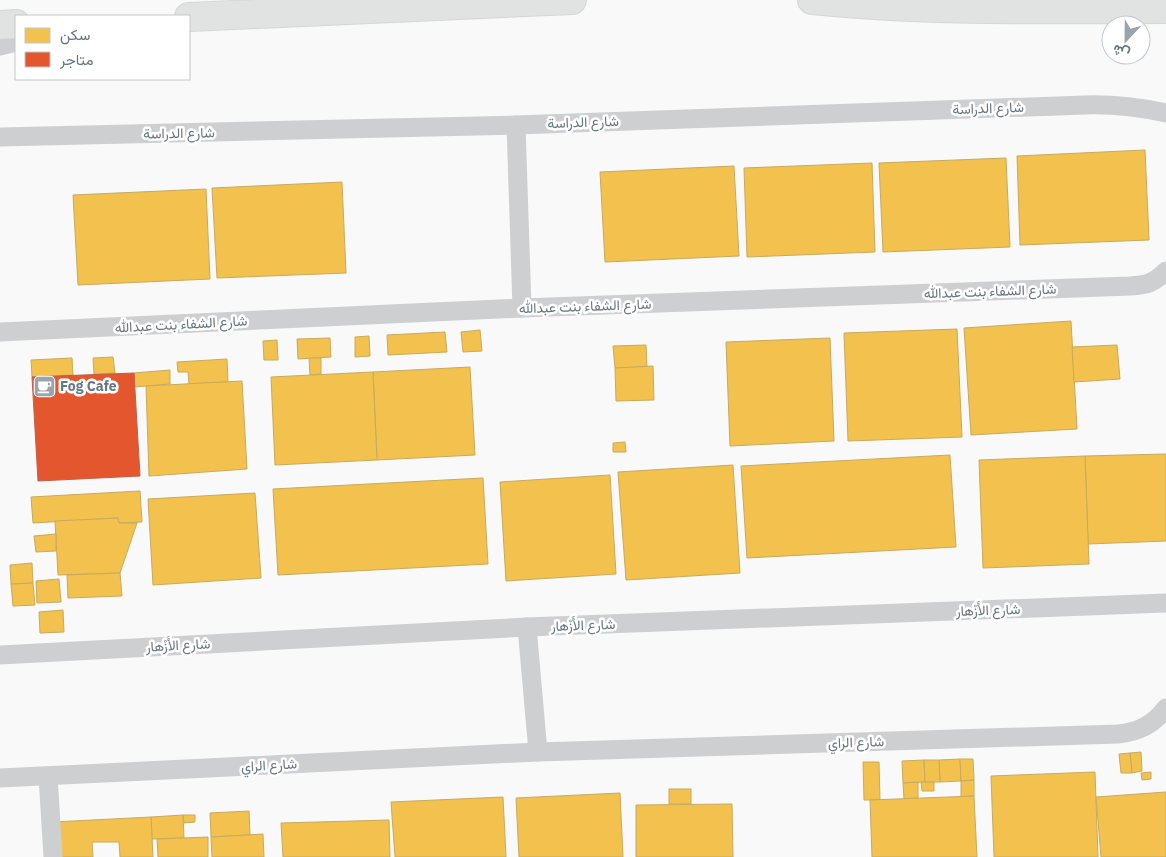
<svg xmlns="http://www.w3.org/2000/svg" width="1166" height="857" viewBox="0 0 1166 857" font-family="'IBM Plex Sans',Vazirmatn,sans-serif">
<style>
.homes{fill:#f2c14e;stroke:#c8aa5e}
.shops{fill:#e4572e;stroke:#be6048}
.lines{fill:none;stroke-linecap:round;stroke-linejoin:round}
.primary-casing{stroke:#d5d6d7;stroke-width:30}
.highway-casing{stroke:#d5d6d6;stroke-width:30}
.street{stroke:#cecfd0;stroke-width:19}
.primary{stroke:#e1e2e2;stroke-width:28}
.highway{stroke:#e1e2e2;stroke-width:28}
.labels{text-anchor:middle;dominant-baseline:central;stroke-width:5;stroke-linejoin:round;paint-order:stroke}
.street-label{font-size:14px;fill:#657683;stroke:#fff}
.poi-label{font-size:14px;font-weight:bold;fill:#657683;stroke:#fff;text-anchor:start}
</style>
<rect width="100%" height="100%" fill="#f9f9f9"/>
<!-- homes -->
<g class="homes">
<polygon points="1145,150 1149,240 1020,245 1017,156"/>
<polygon points="1006,158 1010,247 883,252 879,163"/>
<polygon points="872,163 875,252 747,257 744,168"/>
<polygon points="734,166 739,256 605,262 600,172"/>
<polygon points="342,182 346,273 217,278 212,188"/>
<polygon points="206,189 210,279 78,285 73,195"/>
<polygon points="1071,321 1077,429 971,435 964,328"/>
<polygon points="957,329 962,437 848,441 844,333"/>
<polygon points="480,330 482,351 463,352 461,332"/>
<polygon points="445,332 447,352 388,355 387,335"/>
<polygon points="369,336 370,356 355,357 355,337"/>
<polygon points="330,338 331,357 298,359 297,339"/>
<polygon points="830,338 834,441 730,446 726,342"/>
<polygon points="277,340 278,360 264,360 263,341"/>
<polygon points="646,345 647,367 615,368 613,346"/>
<polygon points="1117,345 1120,379 1074,382 1072,347"/>
<polygon points="113,357 115,373 94,374 93,358"/>
<polygon points="72,358 73,375 32,377 31,360"/>
<polygon points="309,358 321,358 321,374 310,375"/>
<polygon points="227,359 228,382 189,384 188,372 178,372 177,362"/>
<polygon points="653,366 654,400 616,401 615,368"/>
<polygon points="470,367 475,455 377,460 373,372"/>
<polygon points="170,370 170,384 134,387 134,373"/>
<polygon points="373,372 377,460 275,465 271,377"/>
<polygon points="242,381 247,469 149,476 146,386"/>
<polygon points="625,442 626,452 613,452 613,443"/>
<polygon points="1166,454 1166,541 1088,544 1085,456"/>
<polygon points="950,455 956,547 747,558 741,466"/>
<polygon points="1085,456 1089,564 983,568 979,460"/>
<polygon points="733,465 740,573 626,580 618,472"/>
<polygon points="610,475 616,574 506,581 500,482"/>
<polygon points="483,478 488,564 278,575 273,489"/>
<polygon points="140,491 142,522 119,523 118,518 33,523 31,497"/>
<polygon points="255,493 261,578 153,585 148,499"/>
<polygon points="118,518 119,523 137,523 120,573 58,575 55,521"/>
<polygon points="56,534 56,551 36,552 34,536"/>
<polygon points="32,563 33,583 11,584 10,565"/>
<polygon points="120,573 122,596 68,598 67,575"/>
<polygon points="59,579 61,602 37,603 36,581"/>
<polygon points="33,583 35,605 13,606 11,584"/>
<polygon points="63,610 64,632 40,633 39,612"/>
<polygon points="1141,752 1142,771 1132,773 1130,753"/>
<polygon points="1130,753 1132,773 1121,773 1119,754"/>
<polygon points="960,759 961,781 940,782 939,760"/>
<polygon points="960,759 973,759 974,780 961,781"/>
<polygon points="924,760 925,782 903,783 902,761"/>
<polygon points="924,760 939,760 940,782 925,782"/>
<polygon points="863,762 879,762 880,800 864,800"/>
<polygon points="1095,772 1098,857 994,857 991,776"/>
<polygon points="1151,772 1151,779 1142,780 1141,773"/>
<polygon points="974,780 974,796 961,797 961,781"/>
<polygon points="918,782 918,798 904,799 903,783"/>
<polygon points="921,782 934,782 934,791 922,791"/>
<rect x="669" y="789" width="22" height="15"/>
<polygon points="1166,792 1166,857 1101,857 1096,797"/>
<polygon points="620,793 623,857 519,857 516,798"/>
<polygon points="974,796 977,857 872,857 870,800"/>
<polygon points="503,797 506,857 395,857 391,802"/>
<polygon points="732,804 733,857 636,857 636,805"/>
<polygon points="249,811 250,835 211,837 210,813"/>
<polygon points="183,815 195,815 195,822 184,823"/>
<polygon points="183,815 184,838 152,839 151,817"/>
<polygon points="151,817 153,857 120,857 119,842 92,842 93,857 55,857 53,822"/>
<polygon points="389,820 390,857 283,857 281,823"/>
<polygon points="263,834 264,857 212,857 211,837"/>
<polygon points="208,837 208,857 158,857 157,839"/>
</g>
<!-- shops -->
<polygon class="shops" points="134,373 140,476 38,481 32,377"/>
<g class="lines">
<defs>
<path id="primary" d="M812,0C930,12 1048,9 1166,9"/>
<g id="highway">
<polyline points="189,17 572,0"/>
<polyline points="0,25 16,24"/>
</g>
</defs>
<!-- primary casing -->
<use href="#primary" class="primary-casing"/>
<!-- highway casing -->
<use href="#highway" class="highway-casing"/>
<!-- street -->
<g class="street">
<polyline points="0,46 16,42"/>
<polyline points="516,125 522,308"/>
<path d="M0,137L516,125L1085,105C1114,104 1138,107 1166,113"/>
<path d="M0,332L522,308L1130,286C1147,285 1154,283 1166,271"/>
<polyline points="527,627 538,752"/>
<polyline points="0,655 527,627 1166,603"/>
<polyline points="48,776 53,857"/>
<path d="M0,778L538,752L1118,734C1138,732 1153,725 1166,708"/>
</g>
<!-- primary -->
<use href="#primary" class="primary"/>
<!-- highway -->
<use href="#highway" class="highway"/>
</g>
<!-- icons -->
<defs>
<symbol id="cafe-square" viewBox="-11 -11 22 22"><rect x="-9" y="-9" width="18" height="18" rx="4" fill="#99a4ac" stroke="#fff"/><path d="M-5.5-4.5H6V0H3Q3 3.5 0 3.5H-2.5Q-5.5 3.5-5.5 0ZM3-3.2v2h1.7v-2ZM-6 4.5H4V6H-6Z" fill="#fff"/></symbol>
</defs>
<g fill-rule="evenodd">
<use href="#cafe-square" x="32" y="374" width="25" height="25"/>
</g>
<g class="labels">
<!-- street labels -->
<g class="street-label">
<text transform="translate(988 108) rotate(-2)">شارع الدراسة</text>
<text transform="translate(583 122) rotate(-2)">شارع الدراسة</text>
<text transform="translate(179 133) rotate(-1)">شارع الدراسة</text>
<text transform="translate(990 291) rotate(-2)">شارع الشفاء بنت عبدالله</text>
<text transform="translate(585 306) rotate(-2)">شارع الشفاء بنت عبدالله</text>
<text transform="translate(181 324) rotate(-3)">شارع الشفاء بنت عبدالله</text>
<text transform="translate(988 610) rotate(-2)">شارع الأَزْهار</text>
<text transform="translate(583 625) rotate(-2)">شارع الأَزْهار</text>
<text transform="translate(178 645) rotate(-3)">شارع الأَزْهار</text>
<text transform="translate(856 742) rotate(-2)">شارع الراي</text>
<text transform="translate(269 765) rotate(-3)">شارع الراي</text>
</g>
<!-- poi labels -->
<g class="poi-label">
<text x="60" y="386">Fog Cafe</text>
</g>
</g>
<!-- legend -->
<rect x="15" y="15" width="175" height="65" fill="#ffffff" stroke="#c1c8cd"/>
<rect x="25" y="28" width="25" height="15" fill="#f2c14e" stroke="#c1c8cd"/>
<text x="60" y="40" font-size="15" fill="#657683">سكن</text>
<rect x="25" y="52" width="25" height="15" fill="#e4572e" stroke="#c1c8cd"/>
<text x="60" y="65" font-size="15" fill="#657683">متاجر</text>
<!-- north arrow -->
<g transform="translate(1126 40) rotate(202)"><circle r="24" fill="#ffffff" stroke="#c1c8cd"/>
<path d="M0-4L9 19L0 12L-9 19Z" fill="#99a4ac"/>
<text y="-8" font-size="14" font-weight="bold" text-anchor="middle" fill="#657683">ش</text>
</g>
</svg>
